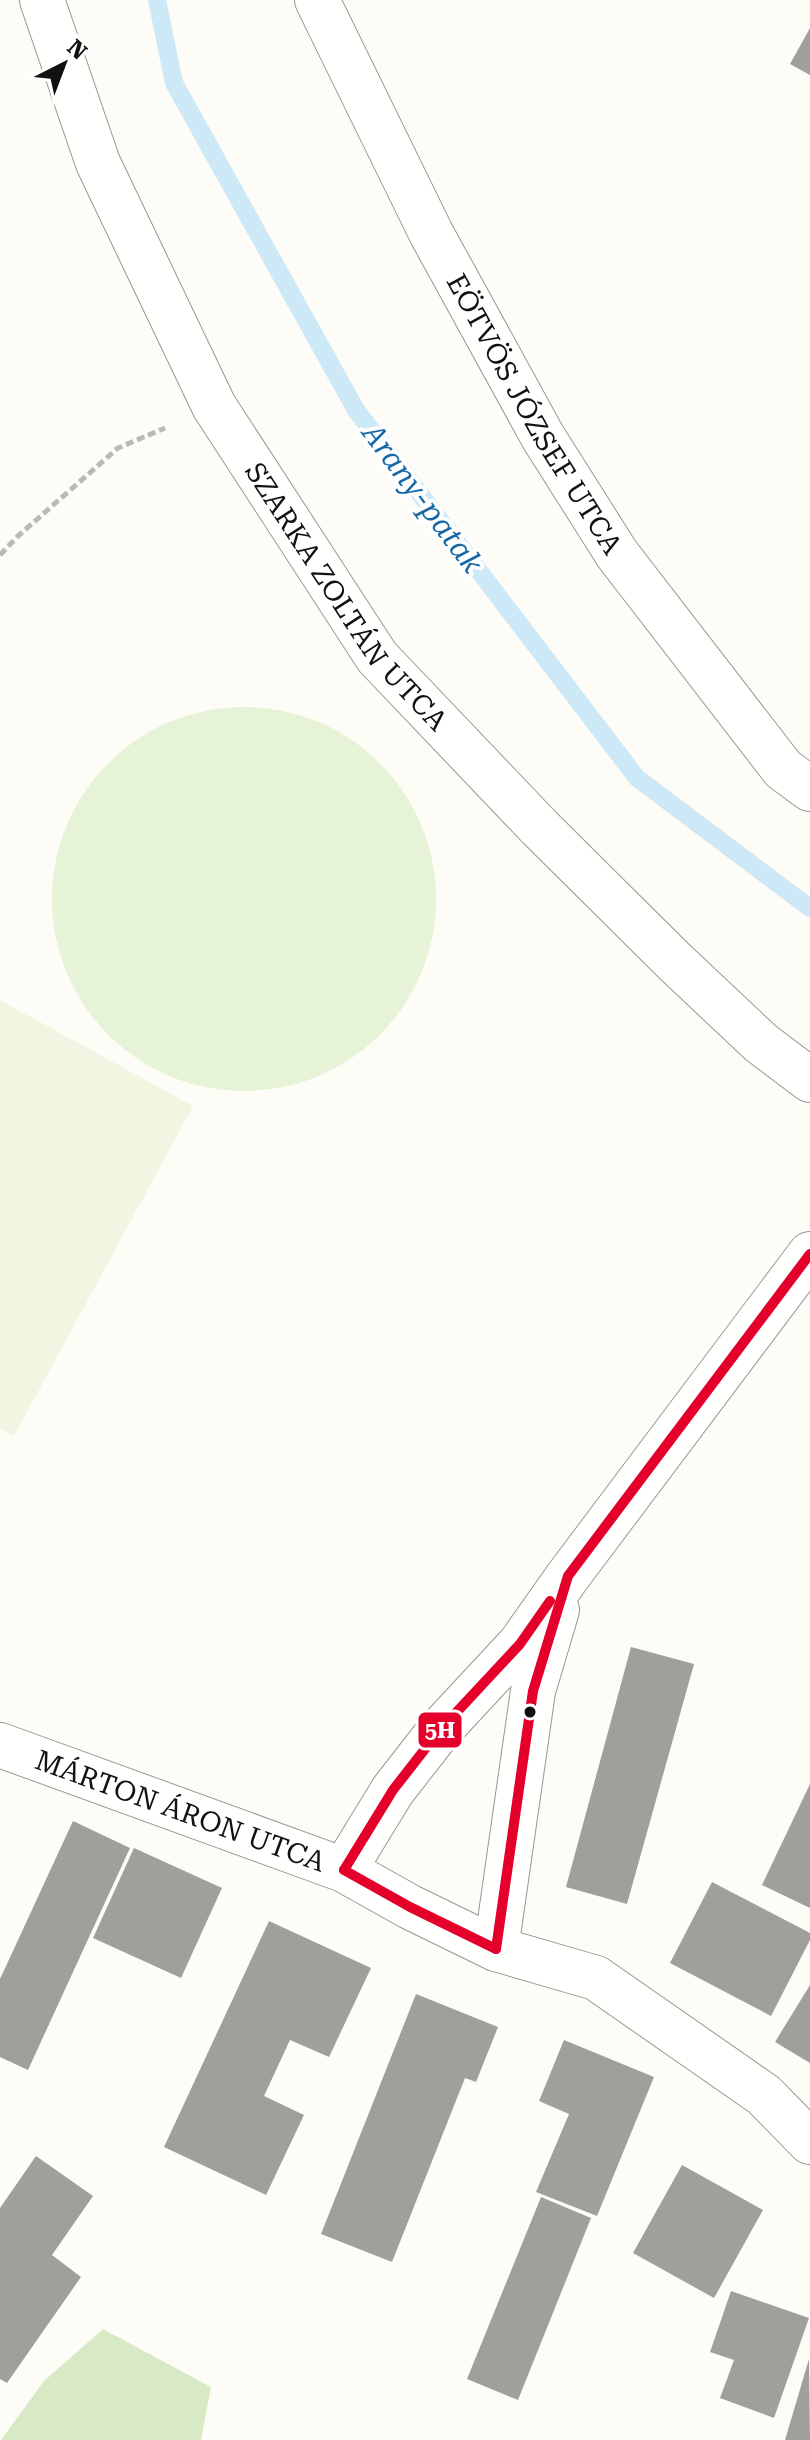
<svg xmlns="http://www.w3.org/2000/svg" width="810" height="2440" viewBox="0 0 810 2440" font-family="'Roboto Serif',serif">
<style>
.green{fill:#e7f3d7}
.forest{fill:#d8eac5}
.pitch{fill:#f0f6e1}
.lines{fill:none;stroke-linecap:round;stroke-linejoin:round}
.stream{stroke:#cde8f7;stroke-width:18}
.building{fill:#a19f9c}
.minor-casing{stroke:#979795;stroke-width:46}
.path{stroke:#b9b9b8;stroke-width:5;stroke-dasharray:8 4;stroke-linecap:butt}
.minor{stroke:#fffffe;stroke-width:44}
.bus-1-casing{stroke:#fff;stroke-width:16}
.bus-1{stroke:#e4002b;stroke-width:10}
.bus-dot{fill:#111;stroke:#fff;stroke-width:3}
.labels{text-anchor:middle;dominant-baseline:central;stroke-width:8;stroke-linejoin:round;paint-order:stroke}
.street-label{font-size:28px;fill:#111;stroke:#fff}
.water-label{font-size:30px;font-style:italic;fill:#1768a6;stroke:#fff}
.line-badge{stroke:#fff;stroke-width:3}
.badge-label{font-size:22px;text-anchor:middle;font-weight:bold;fill:#fff}
</style>
<rect width="100%" height="100%" fill="#fdfcf7"/>
<!-- green -->
<circle class="green" cx="244" cy="899" r="192"/>
<!-- forest -->
<polygon class="forest" points="103,2329 211,2387 201,2440 1,2440 44,2381"/>
<!-- pitch -->
<polygon class="pitch" points="0,1000 193,1106 14,1436 0,1429"/>
<g class="lines">
<!-- stream -->
<polyline class="stream" points="157,0 174,83 356,410 637,778 810,908"/>
</g>
<!-- building -->
<g class="building">
<polygon points="810,28 810,75 790,64"/>
<polygon points="631,1647 694,1664 627,1904 566,1887"/>
<polygon points="810,1784 810,1908 762,1885"/>
<polygon points="73,1821 130,1848 28,2070 0,2057 0,1979"/>
<polygon points="134,1848 222,1888 181,1978 93,1938"/>
<polygon points="712,1882 810,1933 810,1940 771,2016 670,1963"/>
<polygon points="269,1921 371,1968 329,2057 290,2040 264,2096 304,2115 266,2195 164,2147"/>
<polygon points="810,1985 810,2063 775,2042"/>
<polygon points="416,1994 498,2027 476,2082 465,2078 392,2262 321,2234"/>
<polygon points="564,2040 654,2077 597,2216 536,2192 569,2114 539,2101"/>
<polygon points="36,2156 93,2196 52,2255 81,2277 7,2383 0,2379 0,2208"/>
<polygon points="682,2165 763,2210 714,2298 633,2253"/>
<polygon points="541,2197 591,2218 518,2400 467,2379"/>
<polygon points="731,2291 809,2318 774,2418 720,2398 734,2360 710,2352"/>
<polygon points="809,2359 810,2440 785,2440"/>
</g>
<g class="lines">
<defs>
<g id="minor">
<path id="s1" d="M42,0L98,163L214,406L377,657L539,827L675,962L761,1043L810,1080"/>
<path id="s2" d="M317,0L431,233L543,437L617,554L783,769L810,789"/>
<path id="s3" d="M0,1745L344,1870L410,1907L496,1949L596,1978L764,2095L810,2142"/>
<polyline points="344,1870 393,1790 439,1731 520,1644 568,1576 810,1254"/>
<polyline points="496,1949 533,1691 557,1610"/>
</g>
</defs>
<!-- minor casing -->
<use href="#minor" class="minor-casing"/>
<!-- path -->
<polyline class="path" points="0,555 18,536 118,448 165,428"/>
<!-- minor -->
<use href="#minor" class="minor"/>
<defs>
<g id="bus-1">
<polyline points="344,1870 393,1790 439,1731 520,1644 550,1601"/>
<polyline points="344,1870 410,1907 496,1949"/>
<polyline points="496,1949 533,1691 568,1576 810,1254"/>
</g>
</defs>
<!-- bus-1 casing -->
<use href="#bus-1" class="bus-1-casing"/>
<!-- bus-1 -->
<use href="#bus-1" class="bus-1"/>
</g>
<!-- markers -->
<circle class="bus-dot" cx="530" cy="1712" r="7"/>
<g class="labels">
<!-- street labels -->
<g class="street-label">
<text stroke="none"><textPath href="#s2" startOffset="468">EÖTVÖS JÓZSEF UTCA</textPath></text>
<text stroke="none"><textPath href="#s1" startOffset="674">SZARKA ZOLTÁN UTCA</textPath></text>
<text stroke="none"><textPath href="#s3" startOffset="192">MÁRTON ÁRON UTCA</textPath></text>
</g>
<!-- water labels -->
<g class="water-label">
<text transform="translate(423 498) rotate(53)">Arany-patak</text>
</g>
</g>
<rect class="line-badge" x="417" y="1711" width="46" height="38" rx="8" fill="#e4002b"/>
<g class="badge-label">
<text x="440" y="1738">5H</text>
</g>
<!-- north arrow -->
<g transform="translate(64 64) rotate(42)" stroke="#ffffff" stroke-width="6" paint-order="stroke">
<path d="M0-6L14 30L0 20L-14 30Z" fill="#111111"/>
<text y="-12" font-size="22" font-weight="bold" text-anchor="middle" fill="#111111">N</text>
</g>
</svg>
